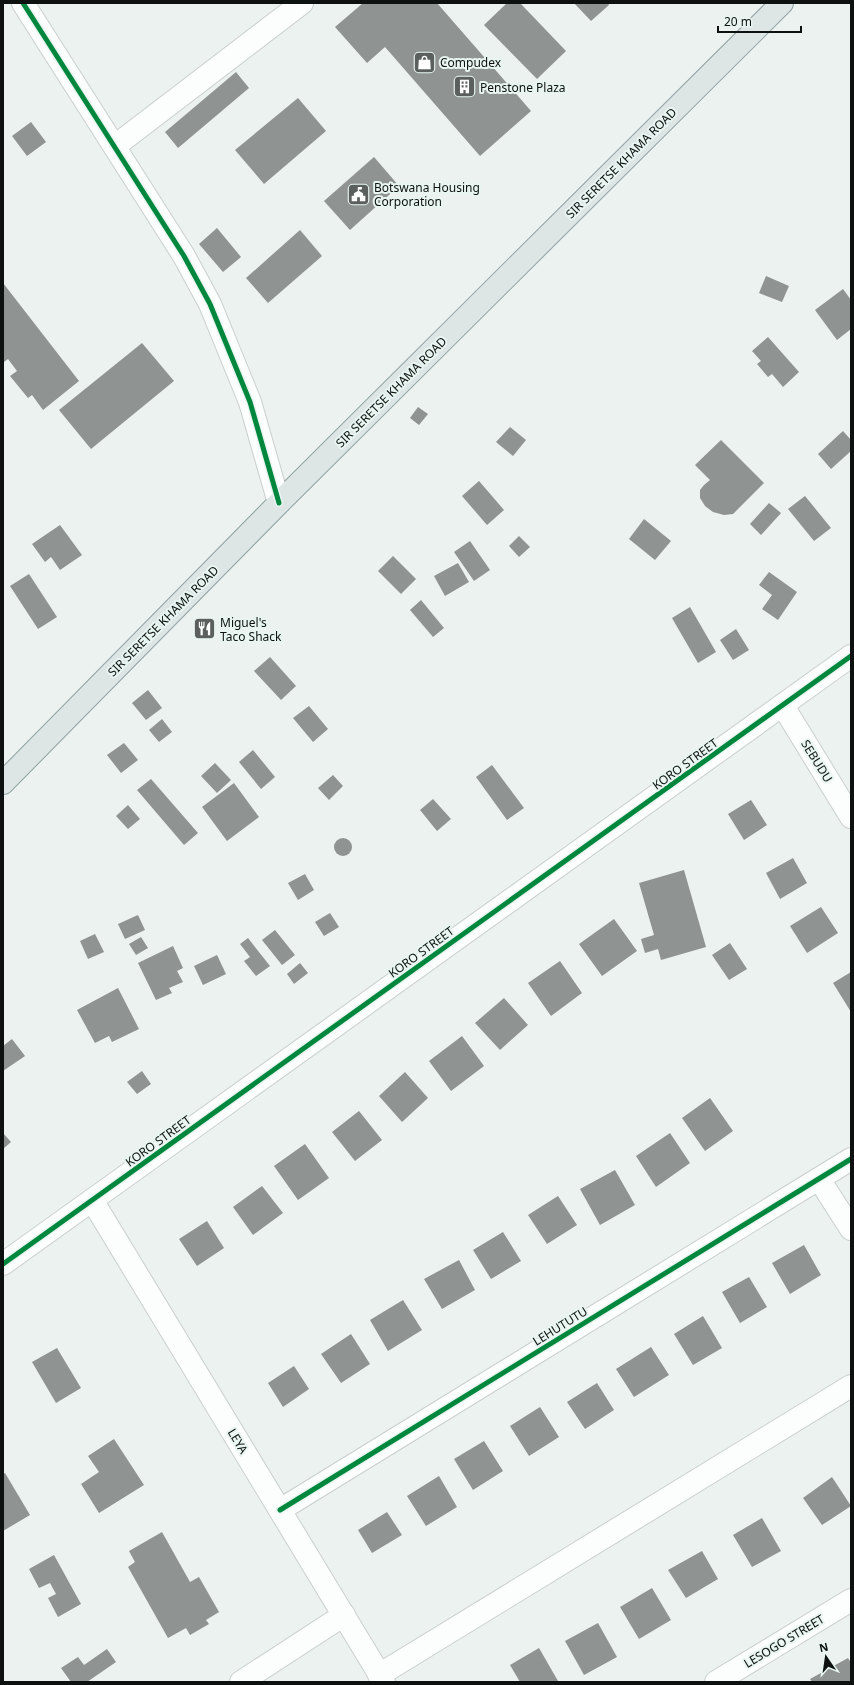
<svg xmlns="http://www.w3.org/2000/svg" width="854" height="1685" viewBox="0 0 854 1685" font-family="'Noto Sans',sans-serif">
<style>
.building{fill:#8f9391}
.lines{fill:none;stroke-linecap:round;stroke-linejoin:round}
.minor-casing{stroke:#cacfce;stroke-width:24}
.major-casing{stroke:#90a1a1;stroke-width:24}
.minor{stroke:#fcfdfd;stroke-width:22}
.major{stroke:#dde5e5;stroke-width:22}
.cycleway-casing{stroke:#e8f5f1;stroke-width:8}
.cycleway{stroke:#00873e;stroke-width:5}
.labels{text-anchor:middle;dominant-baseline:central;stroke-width:4;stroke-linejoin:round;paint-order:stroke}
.poi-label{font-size:12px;fill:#0d1110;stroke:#e8f5f1;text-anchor:start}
.street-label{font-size:12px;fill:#0d1110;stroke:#e8f5f1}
</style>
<rect width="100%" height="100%" fill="#ebf2f0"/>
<!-- building -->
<g class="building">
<polygon points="363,3 437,3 531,111 480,156 385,47 367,63 335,27"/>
<polygon points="507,3 520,3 566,51 537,79 484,25"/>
<polygon points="574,3 608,3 609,5 591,21"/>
<polygon points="236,72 249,88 178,148 165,132"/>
<polygon points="298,98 326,131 264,184 235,150"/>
<polygon points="31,122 46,142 27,156 12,136"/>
<polygon points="374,157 399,186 350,230 324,201"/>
<polygon points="217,228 241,257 223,272 199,244"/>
<polygon points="300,230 322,256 268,303 246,278"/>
<polygon points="766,276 789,286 782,302 759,293"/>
<polygon points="3,283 79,381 43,410 32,395 28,398 10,376 17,371 8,359 4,362 3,361"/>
<polygon points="843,289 851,300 851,329 837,340 815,310"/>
<polygon points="768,337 799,372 783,387 772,374 768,377 757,364 761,361 752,351"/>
<polygon points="142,343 174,381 91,449 59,410"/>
<polygon points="418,407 428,414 419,425 410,418"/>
<polygon points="510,427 526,440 513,456 496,442"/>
<polygon points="843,431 851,440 851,451 831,469 818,454"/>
<polygon points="721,440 764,483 733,514 724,515 713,512 705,506 700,498 700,490 704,485 710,480 695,465"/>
<polygon points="479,481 504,510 487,525 462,496"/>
<polygon points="805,496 831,528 814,541 788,509"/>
<polygon points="769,503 781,513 761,535 750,524"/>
<polygon points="644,519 671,541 655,560 629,539"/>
<polygon points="60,525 82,555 60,570 51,557 45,562 32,544"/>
<polygon points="519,536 530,547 519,557 509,546"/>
<polygon points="470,541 490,570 474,581 454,552"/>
<polygon points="393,556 416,579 401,594 378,571"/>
<polygon points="458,563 469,582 445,596 434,576"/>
<polygon points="769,572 797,592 778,620 762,609 772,595 759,585"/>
<polygon points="29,574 57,617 38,629 10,586"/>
<polygon points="421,600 444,628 433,637 410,610"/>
<polygon points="690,607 716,652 698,663 672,618"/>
<polygon points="736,629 749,650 733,660 720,640"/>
<polygon points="270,657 296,686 281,700 254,671"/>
<polygon points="148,690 162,708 146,720 132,703"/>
<polygon points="309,706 328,729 313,742 293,718"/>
<polygon points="162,719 172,732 159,742 149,730"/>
<polygon points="124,743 138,760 121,773 107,755"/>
<polygon points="253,750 275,777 261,789 239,762"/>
<polygon points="215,763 231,780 217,793 201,776"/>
<polygon points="492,765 524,808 507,820 476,777"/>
<polygon points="333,775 343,786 329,800 318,788"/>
<polygon points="151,779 198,833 184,845 137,790"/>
<polygon points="234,783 259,817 227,841 202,807"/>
<polygon points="433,799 451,819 437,831 420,810"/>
<polygon points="751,800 767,825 744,840 728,814"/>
<polygon points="128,805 140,819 128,829 116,816"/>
<circle cx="343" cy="847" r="9"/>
<polygon points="793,858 807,883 780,899 766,873"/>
<polygon points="684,870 706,947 661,960 658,949 645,953 641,939 654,935 639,883"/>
<polygon points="305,874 314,890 298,900 288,883"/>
<polygon points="821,907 838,933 807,953 790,926"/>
<polygon points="330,913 339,927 324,936 315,922"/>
<polygon points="138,915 145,930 125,939 118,924"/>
<polygon points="614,919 637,951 602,976 579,944"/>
<polygon points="275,930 295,955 282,965 262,940"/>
<polygon points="95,934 104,952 88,959 80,941"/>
<polygon points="141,937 148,948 136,955 129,944"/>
<polygon points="248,938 270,966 256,976 244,961 250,957 240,944"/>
<polygon points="730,943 747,969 729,980 712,955"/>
<polygon points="173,946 183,968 177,971 183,982 169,988 172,993 156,1000 138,963"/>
<polygon points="217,955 226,974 203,985 194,966"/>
<polygon points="560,961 582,993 551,1016 528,983"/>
<polygon points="300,963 308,973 294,984 287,974"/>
<polygon points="851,972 851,1012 833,983"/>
<polygon points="118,988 139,1029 112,1042 109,1036 95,1043 77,1010"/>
<polygon points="504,998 528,1025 500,1050 475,1023"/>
<polygon points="462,1036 484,1066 451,1091 429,1061"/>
<polygon points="12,1039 25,1056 3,1071 3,1046"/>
<polygon points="142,1071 151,1084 137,1094 127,1082"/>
<polygon points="405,1072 428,1098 402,1122 379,1096"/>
<polygon points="710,1098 733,1131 705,1151 682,1118"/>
<polygon points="359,1111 382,1140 355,1161 332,1132"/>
<polygon points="3,1133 11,1142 3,1149"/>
<polygon points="670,1133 690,1163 656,1187 636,1156"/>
<polygon points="305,1144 329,1178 298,1200 274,1166"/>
<polygon points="615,1170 635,1205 600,1225 580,1189"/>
<polygon points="262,1186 283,1213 253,1235 233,1207"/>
<polygon points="558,1196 577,1225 547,1244 528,1215"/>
<polygon points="207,1221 224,1248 197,1266 179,1239"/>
<polygon points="503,1232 521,1261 491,1279 473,1250"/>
<polygon points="804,1245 821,1275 790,1294 772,1263"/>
<polygon points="459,1260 475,1290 442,1309 424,1279"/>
<polygon points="749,1277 767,1307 740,1323 722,1292"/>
<polygon points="403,1300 422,1330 388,1351 370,1320"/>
<polygon points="703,1316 722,1348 693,1365 674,1334"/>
<polygon points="351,1334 370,1364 341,1383 321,1354"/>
<polygon points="651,1347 669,1375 634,1397 616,1369"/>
<polygon points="57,1348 81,1388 56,1403 32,1362"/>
<polygon points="294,1366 309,1389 283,1407 268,1383"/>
<polygon points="597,1383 614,1410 585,1429 567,1402"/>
<polygon points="540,1407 559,1437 529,1456 510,1426"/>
<polygon points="114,1439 144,1485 99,1513 81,1484 99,1472 88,1456"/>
<polygon points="484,1441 503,1471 473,1490 454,1459"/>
<polygon points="5,1473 30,1515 3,1531 3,1474"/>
<polygon points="439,1476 457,1507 426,1526 407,1496"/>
<polygon points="832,1477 851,1506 822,1525 803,1498"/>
<polygon points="387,1512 402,1535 372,1553 358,1530"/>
<polygon points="762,1518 781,1551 752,1567 733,1535"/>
<polygon points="162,1532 190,1582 199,1577 219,1612 206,1620 209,1624 190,1635 186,1628 168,1638 128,1567 135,1562 129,1551"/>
<polygon points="702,1551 718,1579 686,1598 668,1570"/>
<polygon points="54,1555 81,1604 58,1617 48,1598 56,1594 50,1583 39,1588 29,1569"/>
<polygon points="652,1588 671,1620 639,1639 620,1607"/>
<polygon points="598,1623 617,1657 584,1675 565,1641"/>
<polygon points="539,1648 558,1681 556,1682 520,1682 510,1665"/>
<polygon points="107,1649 116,1662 87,1682 71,1682 61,1668 78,1657 84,1665"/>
<polygon points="848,1658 851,1663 851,1682 812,1682 810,1679"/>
</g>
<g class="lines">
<defs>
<g id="minor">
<polyline points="23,3 184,256 210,304 250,402 279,503"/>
<polyline points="115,146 302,3"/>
<polyline points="783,706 851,817"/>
<polyline points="819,1179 851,1229"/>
<polyline points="92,1200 384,1682"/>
<polyline points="3,1264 851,656"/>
<polyline points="280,1510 851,1159"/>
<polyline points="379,1675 851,1386"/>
<polyline points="241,1682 344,1615"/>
<polyline points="716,1682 851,1600"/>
</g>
<polyline id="major" points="3,783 279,503 782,3"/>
</defs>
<!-- minor casing -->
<use href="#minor" class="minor-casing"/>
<!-- major casing -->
<use href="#major" class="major-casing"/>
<!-- minor -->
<use href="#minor" class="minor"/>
<!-- major -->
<use href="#major" class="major"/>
<defs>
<g id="cycleway">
<polyline points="23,3 184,256 210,304 250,402 279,503"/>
<polyline points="3,1264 851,656"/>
<polyline points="280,1510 851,1159"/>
</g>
</defs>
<!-- cycleway casing -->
<use href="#cycleway" class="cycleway-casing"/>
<!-- cycleway -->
<use href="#cycleway" class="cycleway"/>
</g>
<!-- icons -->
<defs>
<symbol id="shop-square" viewBox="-11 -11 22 22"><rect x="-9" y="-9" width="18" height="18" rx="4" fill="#5b605e" stroke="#e8f5f1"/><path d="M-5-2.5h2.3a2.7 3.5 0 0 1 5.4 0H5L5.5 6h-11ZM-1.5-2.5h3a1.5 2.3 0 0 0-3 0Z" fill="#fff"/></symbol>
<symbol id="building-square" viewBox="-11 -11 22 22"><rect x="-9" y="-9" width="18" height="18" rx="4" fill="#5b605e" stroke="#e8f5f1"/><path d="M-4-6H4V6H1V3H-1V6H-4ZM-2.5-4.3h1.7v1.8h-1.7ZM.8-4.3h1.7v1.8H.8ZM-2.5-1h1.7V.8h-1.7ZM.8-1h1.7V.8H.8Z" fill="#fff"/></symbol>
<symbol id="civic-square" viewBox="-11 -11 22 22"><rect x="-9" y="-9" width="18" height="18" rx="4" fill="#5b605e" stroke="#e8f5f1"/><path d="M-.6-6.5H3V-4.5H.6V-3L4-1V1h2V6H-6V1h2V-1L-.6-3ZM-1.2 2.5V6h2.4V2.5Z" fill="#fff"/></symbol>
<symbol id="restaurant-square" viewBox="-11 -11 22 22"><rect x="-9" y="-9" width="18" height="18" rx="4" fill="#5b605e" stroke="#e8f5f1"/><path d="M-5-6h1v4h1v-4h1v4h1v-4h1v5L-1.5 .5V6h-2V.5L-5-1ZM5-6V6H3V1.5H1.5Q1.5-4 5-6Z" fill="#fff"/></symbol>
</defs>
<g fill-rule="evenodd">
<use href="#shop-square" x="412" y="50" width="25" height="25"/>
<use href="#building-square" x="452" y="74" width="25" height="25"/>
<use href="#civic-square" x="346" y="182" width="25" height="25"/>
<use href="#restaurant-square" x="192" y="616" width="25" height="25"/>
</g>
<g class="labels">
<!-- poi labels -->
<g class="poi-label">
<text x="440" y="62">Compudex</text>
<text x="480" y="87">Penstone Plaza</text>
<text x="374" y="187">Botswana Housing<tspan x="374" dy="14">Corporation</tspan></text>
<text x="220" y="622">Miguel's<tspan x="220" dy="14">Taco Shack</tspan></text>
</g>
<!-- street labels -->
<g class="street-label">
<text transform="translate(621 163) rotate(-45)">SIR SERETSE KHAMA ROAD</text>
<text transform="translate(391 392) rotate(-45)">SIR SERETSE KHAMA ROAD</text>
<text transform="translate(163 621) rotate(-45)">SIR SERETSE KHAMA ROAD</text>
<text transform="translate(817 761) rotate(58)">SEBUDU</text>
<text transform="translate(685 764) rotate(-36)">KORO STREET</text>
<text transform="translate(421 952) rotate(-36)">KORO STREET</text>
<text transform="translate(158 1141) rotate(-36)">KORO STREET</text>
<text transform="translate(560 1326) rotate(-32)">LEHUTUTU</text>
<text transform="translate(238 1441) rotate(59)">LEYA</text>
<text transform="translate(784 1641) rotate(-31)">LESOGO STREET</text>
</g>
</g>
<!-- border -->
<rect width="854" height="1685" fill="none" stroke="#0d1110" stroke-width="8"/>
<!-- north arrow -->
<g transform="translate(826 1657) rotate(347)" stroke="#e8f5f1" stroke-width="3" paint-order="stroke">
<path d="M0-3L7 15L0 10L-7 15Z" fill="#0d1110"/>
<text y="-6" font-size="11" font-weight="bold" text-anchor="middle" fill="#0d1110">N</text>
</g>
<!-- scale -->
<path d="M718 26v6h83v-6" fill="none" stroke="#0d1110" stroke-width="2"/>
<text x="724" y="26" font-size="12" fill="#0d1110" stroke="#e8f5f1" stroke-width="3" paint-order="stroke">20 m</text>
</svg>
